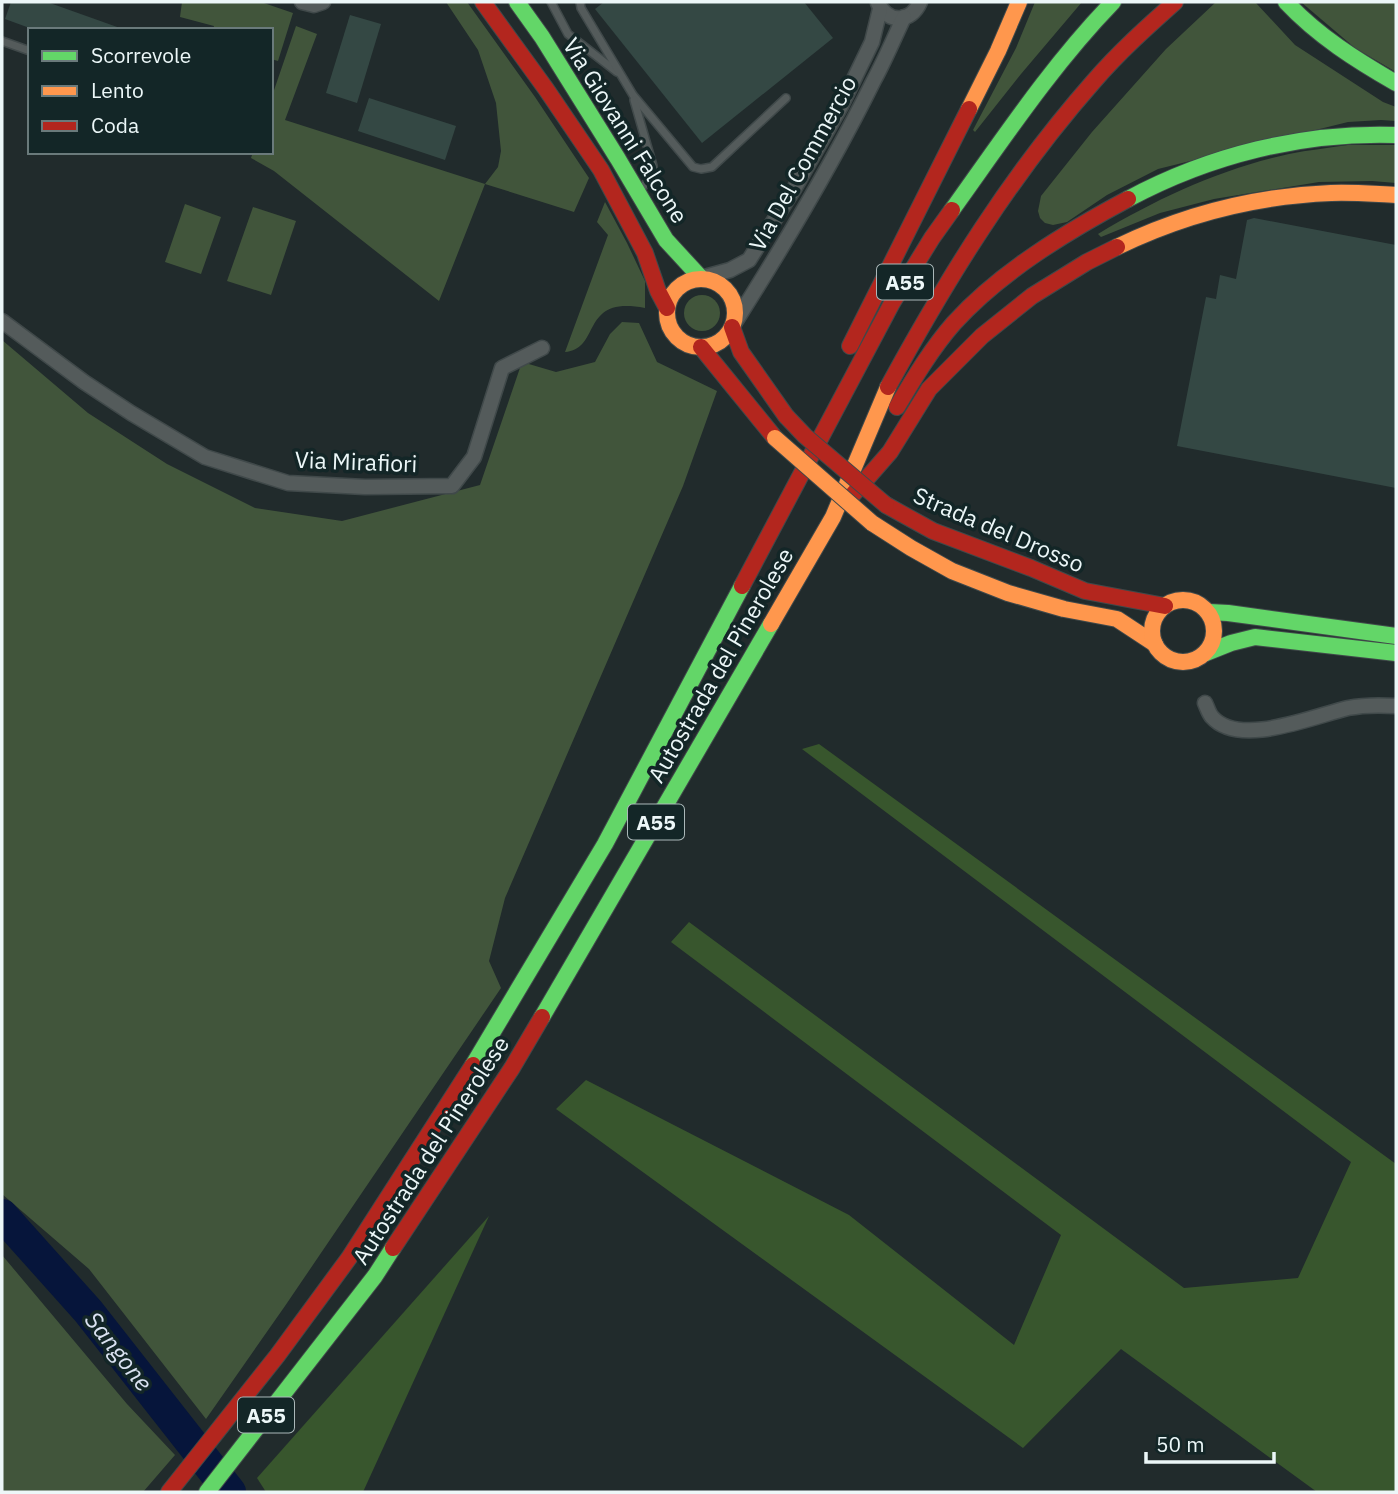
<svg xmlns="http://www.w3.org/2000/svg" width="1398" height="1494" viewBox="0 0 1398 1494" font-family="'IBM Plex Sans',sans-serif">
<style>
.green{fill:#41553b}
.forest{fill:#38562d}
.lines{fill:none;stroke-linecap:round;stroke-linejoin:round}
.river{stroke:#06153b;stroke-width:32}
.building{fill:#344844}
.lane-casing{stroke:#40494a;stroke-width:10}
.street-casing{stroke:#40494a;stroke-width:17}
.fast-casing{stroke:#40494a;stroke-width:18}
.slow-casing{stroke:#40494a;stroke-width:18}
.jam-casing{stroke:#40494a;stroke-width:18}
.lane{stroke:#545b5b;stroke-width:7}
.street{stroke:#545b5b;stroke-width:14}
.fast{stroke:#63d668;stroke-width:16}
.slow{stroke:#ff974d;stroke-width:16}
.jam{stroke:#b3261e;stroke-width:16}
.slow-bridge-casing{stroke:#40494a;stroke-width:18;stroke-linecap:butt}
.jam-bridge-casing{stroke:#40494a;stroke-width:18;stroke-linecap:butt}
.slow-bridge{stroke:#ff974d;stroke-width:16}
.jam-bridge{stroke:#b3261e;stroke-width:16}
.labels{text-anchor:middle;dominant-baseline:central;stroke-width:7;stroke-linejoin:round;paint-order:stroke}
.shield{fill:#132627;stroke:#abb8b9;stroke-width:2}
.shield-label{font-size:21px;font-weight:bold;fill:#ecf7f8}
.street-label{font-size:23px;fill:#ecf7f8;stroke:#132627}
.water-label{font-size:24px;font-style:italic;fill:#dbe3f2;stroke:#132627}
</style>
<rect width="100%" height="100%" fill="#212b2c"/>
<!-- green -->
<g class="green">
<polygon points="182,2 261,2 293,13 278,61 271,59 271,30 213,30 214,26 180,17"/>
<polygon points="446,2 467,2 535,97 589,178 574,212 485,184 439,301 274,171 251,158 253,152 271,152 271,99 296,26 317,34 285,120 485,184 498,167 501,151 496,103 478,50"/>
<polygon points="1035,2 1082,2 1021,74 975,132 973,130 1016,48"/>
<polygon points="1216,2 1257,2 1256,3 1295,45 1383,102 1396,107 1396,121 1381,120 1348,122 1158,169 1107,195 1067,222 1053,225 1045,223 1040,218 1038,211 1041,196 1092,132 1166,49"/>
<polygon points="1301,2 1396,2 1396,72 1355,48"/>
<path d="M1348,145H1396V183L1372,181L1319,182L1214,199L1160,213L1101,237L1098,234C1158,198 1221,169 1289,154C1308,150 1329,148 1348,145Z"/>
<path d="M605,202L627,243L645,281V308C579,295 602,349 565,352L608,235L597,222Z"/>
<polygon points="185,204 221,217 201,274 165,262"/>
<polygon points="253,207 296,221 271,295 227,281"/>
<circle cx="702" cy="313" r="18"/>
<polygon points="622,322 639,323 657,362 717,391 683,486 505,898 489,961 501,988 285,1306 206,1419 89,1269 2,1194 2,340 88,413 167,464 255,508 342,521 480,485 522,362 556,372 595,362 610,334"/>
<polygon points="2,1255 127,1404 175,1455 143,1492 2,1492"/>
</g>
<!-- forest -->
<g class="forest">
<polygon points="819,744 1396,1164 1396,1492 1317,1492 1121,1349 1023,1448 556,1109 586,1080 849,1215 1014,1345 1061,1235 671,942 689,922 1184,1288 1298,1278 1351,1162 802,749"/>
<polygon points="489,1216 363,1492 266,1492 257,1478"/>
</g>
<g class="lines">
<!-- river -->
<polyline class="river" points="2,1215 88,1311 230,1492"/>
</g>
<!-- building -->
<g class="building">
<polygon points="11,2 47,2 120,28 120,30 35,30 5,19"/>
<polygon points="604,2 804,2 833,38 702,143 595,9"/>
<polygon points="350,15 381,24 357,103 326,93"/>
<polygon points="369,98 456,126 445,160 358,131"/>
<polygon points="1254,218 1396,245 1396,488 1177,446 1206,297 1216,299 1220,275 1236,279 1247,220"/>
</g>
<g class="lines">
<defs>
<g id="lane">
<polyline points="551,2 568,34 617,72"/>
<polyline points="580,2 581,8 633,95 693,167 701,169 712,167 786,98"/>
<polyline points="2,41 30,51"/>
<polyline points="634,100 653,166 653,175 641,189"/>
</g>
<g id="street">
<polyline points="302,2 314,5 323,2"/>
<path d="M878,3C888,24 911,23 920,2"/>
<polyline points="701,278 730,270 749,260 794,189 841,106 872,42 880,9"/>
<polyline points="2,321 84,382 131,413 205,457 288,483 365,487 452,486 474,457 502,368 542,348"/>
<path d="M732,327C783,247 832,165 874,80C885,60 894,38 904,17"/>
<path d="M1205,703C1207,707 1209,714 1212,717C1239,748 1314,716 1348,708C1363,705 1381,705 1396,706"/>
</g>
<g id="fast">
<polyline points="517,2 542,37 618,159 666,240 701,278"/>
<path d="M1286,2C1318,36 1356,60 1396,83"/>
<path d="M1128,199C1210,155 1302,132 1396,135"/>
<path d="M952,210C1003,139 1052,65 1113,2"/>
<polyline points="1209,612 1228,613 1396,636"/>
<polyline points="1206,653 1231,643 1255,637 1396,653"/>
<polyline points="542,1017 771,624"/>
<polyline points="473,1065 605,844 742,586"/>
<polyline points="207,1492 375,1276 393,1248"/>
</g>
<g id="slow">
<polyline points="969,109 998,51 1019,2"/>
<path d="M1117,247C1183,215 1257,196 1331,193C1352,192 1374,194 1396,195"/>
<circle cx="701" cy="313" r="34"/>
<polyline points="872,523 911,548 952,571 1008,593 1064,609 1117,619 1155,644"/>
<circle cx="1183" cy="631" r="31"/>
<polyline points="771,624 833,517 888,387"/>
</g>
<g id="jam">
<polyline points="483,2 546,89 601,170 645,253 658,291 667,308"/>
<polyline points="732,327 741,352 786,416"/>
<polyline points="850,346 969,109"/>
<polyline points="701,347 775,438"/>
<path d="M888,387C948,277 1011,175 1094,81C1119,52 1147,27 1175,2"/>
<path d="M897,407C914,378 932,348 954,323C1000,272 1068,231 1128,199"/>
<polyline points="848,500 890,452 929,389 982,336 1032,296 1087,262 1117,247"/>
<polyline points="886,505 933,531 1031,568 1085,591 1165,606"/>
<polyline points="742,586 892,303 932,238 952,210"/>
<polyline points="393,1248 512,1068 542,1017"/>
<polyline points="169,1492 277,1356 349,1258 473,1065"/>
</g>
</defs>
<!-- lane casing -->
<use href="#lane" class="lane-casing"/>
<!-- street casing -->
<use href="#street" class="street-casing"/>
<!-- fast casing -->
<use href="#fast" class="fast-casing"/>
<!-- slow casing -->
<use href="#slow" class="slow-casing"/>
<!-- jam casing -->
<use href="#jam" class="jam-casing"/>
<!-- lane -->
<use href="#lane" class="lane"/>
<!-- street -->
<use href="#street" class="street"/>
<!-- fast -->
<use href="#fast" class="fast"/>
<!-- slow -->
<use href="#slow" class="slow"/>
<!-- jam -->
<use href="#jam" class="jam"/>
<defs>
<polyline id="slow-bridge" points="775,438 872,523"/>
<polyline id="jam-bridge" points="786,416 805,436 886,505"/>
</defs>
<!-- slow-bridge casing -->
<use href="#slow-bridge" class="slow-bridge-casing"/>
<!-- jam-bridge casing -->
<use href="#jam-bridge" class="jam-bridge-casing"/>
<!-- slow-bridge -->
<use href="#slow-bridge" class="slow-bridge"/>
<!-- jam-bridge -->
<use href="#jam-bridge" class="jam-bridge"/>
</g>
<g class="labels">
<!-- shield labels -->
<g class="shield">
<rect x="877" y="264.5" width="56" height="35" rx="5"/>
<rect x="628" y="804.5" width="56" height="35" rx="5"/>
<rect x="238" y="1397.5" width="56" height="35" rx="5"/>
</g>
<g class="shield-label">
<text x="905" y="282">A55</text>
<text x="656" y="822">A55</text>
<text x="266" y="1415">A55</text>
</g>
<!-- street labels -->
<g class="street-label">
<text transform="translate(626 130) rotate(58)">Via Giovanni Falcone</text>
<text transform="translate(802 163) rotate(-61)">Via Del Commercio</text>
<text transform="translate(356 461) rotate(2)">Via Mirafiori</text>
<text transform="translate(999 529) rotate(23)">Strada del Drosso</text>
<text transform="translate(720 665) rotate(-60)">Autostrada del Pinerolese</text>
<text transform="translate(430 1150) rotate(-57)">Autostrada del Pinerolese</text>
</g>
<!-- water labels -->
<g class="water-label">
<text transform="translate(119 1351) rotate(52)">Sangone</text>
</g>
</g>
<!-- border -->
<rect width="1398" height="1494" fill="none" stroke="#ecf7f8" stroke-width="7"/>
<!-- legend -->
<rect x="28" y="28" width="245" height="126" fill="#132627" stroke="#6a7a7b" stroke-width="2"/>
<rect x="42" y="51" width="35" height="10" fill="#63d668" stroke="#6a7a7b" stroke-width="2"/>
<text x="91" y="63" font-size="21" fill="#ecf7f8">Scorrevole</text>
<rect x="42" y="86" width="35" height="10" fill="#ff974d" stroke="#6a7a7b" stroke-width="2"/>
<text x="91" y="98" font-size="21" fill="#ecf7f8">Lento</text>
<rect x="42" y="121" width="35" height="10" fill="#b3261e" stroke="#6a7a7b" stroke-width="2"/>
<text x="91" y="133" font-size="21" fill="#ecf7f8">Coda</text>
<!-- scale -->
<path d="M1146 1452v10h128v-10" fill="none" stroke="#ecf7f8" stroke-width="3.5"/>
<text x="1156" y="1452" font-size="21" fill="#ecf7f8" stroke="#132627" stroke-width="5" paint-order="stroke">50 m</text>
</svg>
